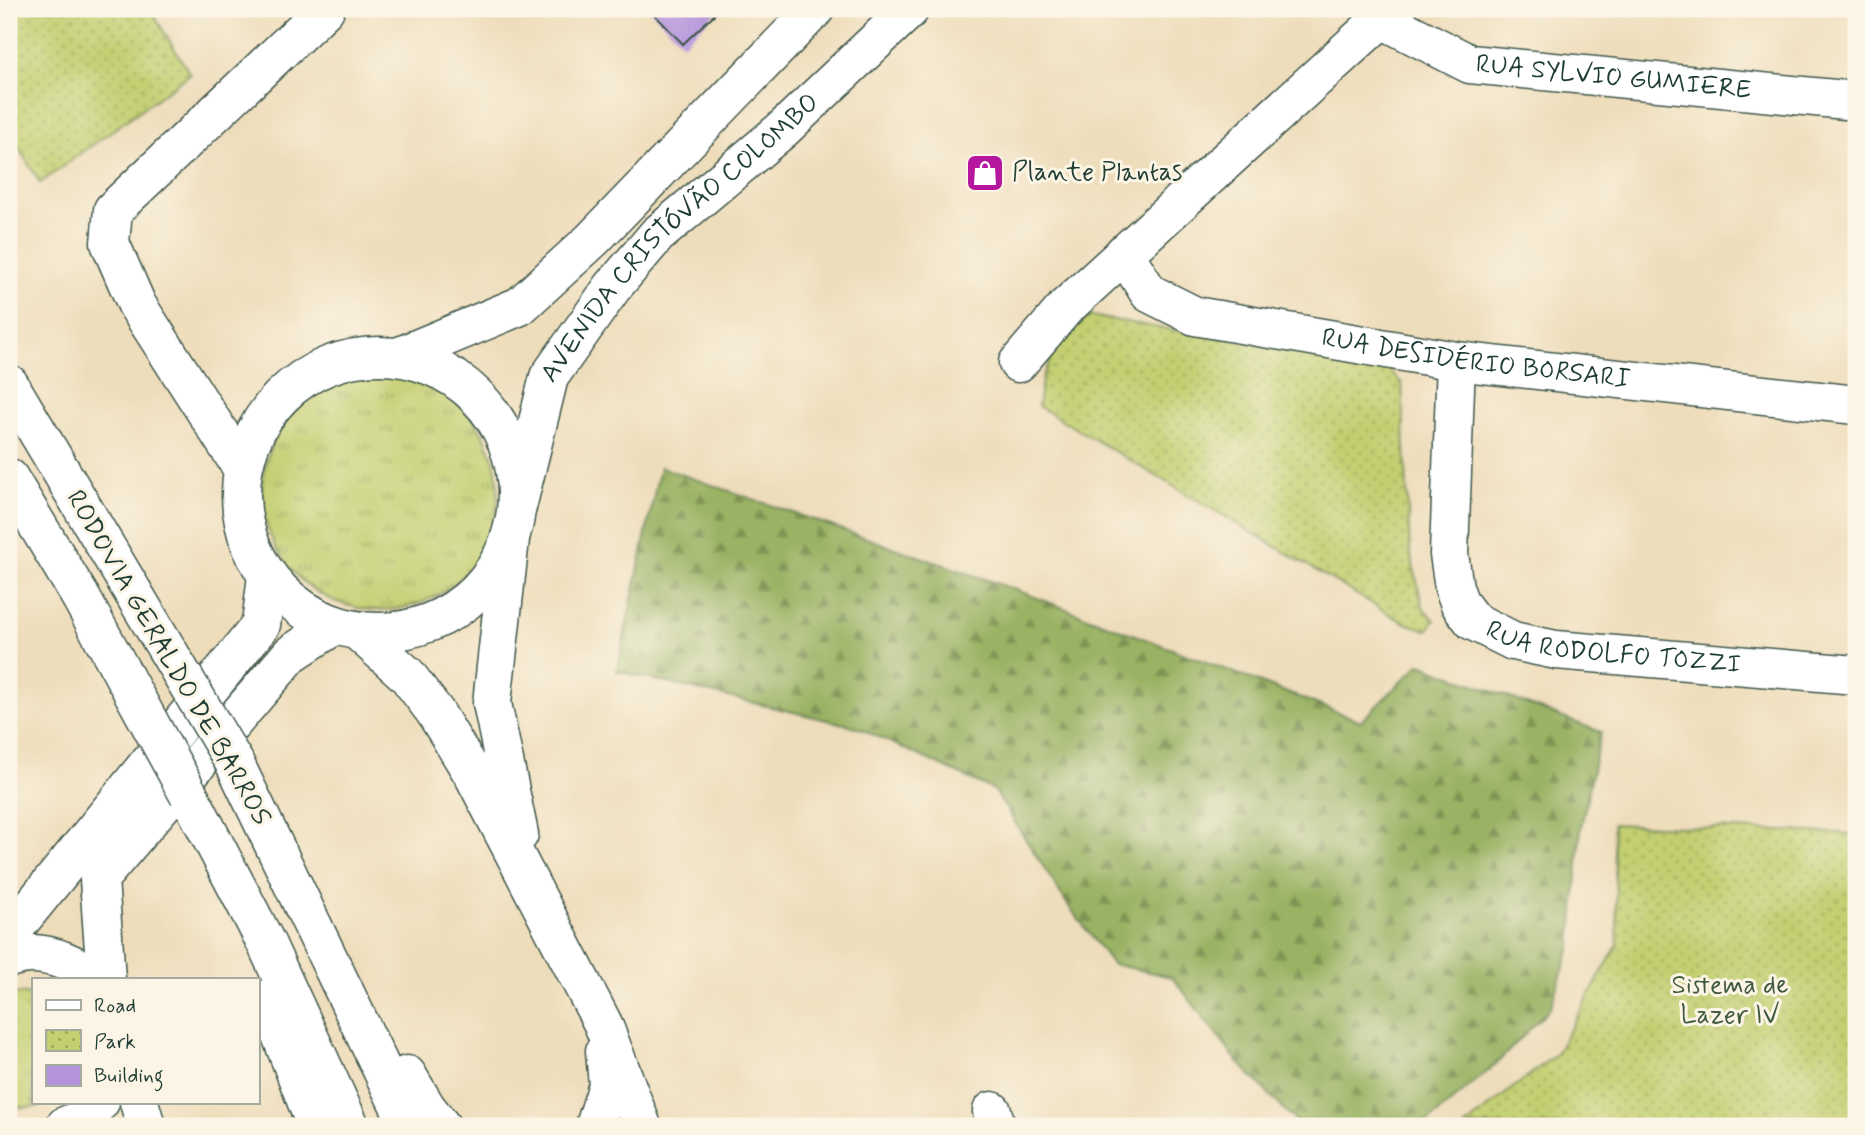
<svg xmlns="http://www.w3.org/2000/svg" width="1865" height="1135" viewBox="0 0 1865 1135" font-family="Mynerve,sans-serif">
<style>
.grass{fill:url(#grass-tufts);stroke:#718652;stroke-width:2}
.forest{fill:url(#forest-firs);stroke:#5c784c;stroke-width:2}
.park{fill:url(#park-dots);stroke:#718652;stroke-width:2}
.building{fill:#b394db}
.lines{fill:none;stroke-linecap:round;stroke-linejoin:round}
.minor-casing{stroke:#3e5548;stroke-width:41}
.major-casing{stroke:#3e5548;stroke-width:41}
.highway-casing{stroke:#3e5548;stroke-width:41}
.minor{stroke:#fff;stroke-width:38}
.major{stroke:#fff;stroke-width:38}
.highway{stroke:#fff;stroke-width:38}
.highway-bridge-casing{stroke:#3e5548;stroke-width:41;stroke-linecap:butt}
.highway-bridge{stroke:#fff;stroke-width:38}
.labels{text-anchor:middle;dominant-baseline:central;stroke-width:6;stroke-linejoin:round;paint-order:stroke}
.street-label{font-size:26px;fill:#1f3d34;stroke:#fcf5e5}
.poi-label{font-size:26px;fill:#1f3d34;stroke:#fcf5e5;text-anchor:start}
.park-label{font-size:26px;fill:#405a40;stroke:#fcf5e5}
</style>
<defs>
<pattern id="grass-tufts" width="24" height="20" patternUnits="userSpaceOnUse" patternTransform="scale(1.75)"><rect width="24" height="20" fill="#c3cf71"/><path d="M3 7l-1-3M5 7V3M7 7l1-3M15 17l-1-3M17 17v-4M19 17l1-3" fill="none" stroke="#9ea95e"/></pattern>
<pattern id="forest-firs" width="22" height="20" patternUnits="userSpaceOnUse" patternTransform="scale(1.75)"><rect width="22" height="20" fill="#9ab263"/><path d="M5 1l3.5 6h-7zM16 11l3.5 6h-7z" fill="#7d9252"/></pattern>
<pattern id="park-dots" width="8" height="8" patternUnits="userSpaceOnUse" patternTransform="scale(1.75)"><rect width="8" height="8" fill="#c3cf71"/><path d="M2 2h.1M6 6h.1" fill="none" stroke="#9ea95e" stroke-width="1.8" stroke-linecap="round"/></pattern>
</defs>
<rect width="100%" height="100%" fill="#fcf5e5"/>
<filter id="ink" filterUnits="userSpaceOnUse"><feTurbulence type="fractalNoise" baseFrequency=".0143" numOctaves="2"/><feDisplacementMap in="SourceGraphic" scale="14" xChannelSelector="R" yChannelSelector="G"/><feConvolveMatrix kernelMatrix="1 2 1 2 8 2 1 2 1" color-interpolation-filters="sRGB"/></filter>
<filter id="wash" filterUnits="userSpaceOnUse"><feTurbulence type="fractalNoise" baseFrequency=".00686" numOctaves="4" result="noise"/><feDisplacementMap in="SourceGraphic" scale="28" xChannelSelector="R" yChannelSelector="G"/><feGaussianBlur stdDeviation="1.57" result="paint"/><feColorMatrix in="noise" values="0 0 0 0 0 0 0 0 0 0 0 0 0 0 0 0 0 1.4 0 .05"/><feComposite in="paint" operator="in"/></filter>
<g filter="url(#wash)">
<rect width="100%" height="100%" fill="#edb"/>
<!-- grass -->
<g class="grass">
<circle cx="380" cy="492" r="118"/>
<path d="M16,993L33,995V1102H49C36,1109 23,1108 9,1106V995Z"/>
</g>
<!-- forest -->
<polygon class="forest" points="660,467 1019,591 1361,721 1420,664 1601,732 1581,827 1571,947 1550,1008 1499,1061 1428,1122 1409,1126 1300,1126 1238,1062 1172,977 1112,964 1068,905 994,790 857,727 617,671"/>
<!-- park -->
<g class="park">
<polygon points="9,9 150,9 190,74 40,183 9,132"/>
<polygon points="1090,316 1385,366 1402,384 1410,551 1423,608 1435,620 1427,630 1405,623 1038,406 1043,375 1061,338"/>
<polygon points="1613,824 1856,834 1856,1126 1465,1126 1556,1054 1618,944"/>
</g>
<g id="blocks">
<!-- building -->
<polygon class="building" points="649,9 720,9 683,44"/>
</g>
</g>
<g filter="url(#ink)">
<use href="#blocks" fill-opacity="0" stroke="#3e5548" stroke-width="2"/>
<g class="lines">
<defs>
<g id="minor">
<path id="s1" d="M1382,19L1470,64L1856,101"/>
<path id="s2" d="M1124,253L1149,293L1195,316L1456,361L1856,405"/>
<polyline points="400,356 520,306 593,239 815,9"/>
<path id="s3" d="M1456,361L1449,554L1454,588L1460,604L1473,621L1513,641L1556,650L1856,675"/>
<polyline points="1018,363 1066,307 1392,9"/>
<polyline points="242,468 137,305 110,243 113,210 325,9"/>
<path id="s4" d="M517,507L549,377L612,288L657,235L782,130L910,9"/>
<polyline points="992,1111 996,1126"/>
</g>
<g id="major">
<circle cx="379" cy="494" r="138"/>
<polyline points="9,935 261,625 267,575"/>
<path d="M9,958C16,956 24,954 31,954C52,954 79,964 92,979"/>
<polyline points="106,979 99,879 291,654 335,625"/>
<polyline points="65,1126 79,1120 100,1102"/>
</g>
<g id="highway">
<polyline points="9,384 109,552"/>
<polyline points="9,478 80,596"/>
<polyline points="510,539 492,703 519,834"/>
<polyline points="358,631 407,675 435,712 474,776 603,1024 642,1126"/>
<polyline points="234,762 409,1126"/>
<polyline points="189,795 265,941 350,1126"/>
<polyline points="267,999 316,1126"/>
<polyline points="407,1075 426,1107 441,1126"/>
<polyline points="139,1102 146,1126"/>
<polyline points="595,1126 608,1085 605,1051"/>
</g>
</defs>
<!-- minor casing -->
<use href="#minor" class="minor-casing"/>
<!-- major casing -->
<use href="#major" class="major-casing"/>
<!-- highway casing -->
<use href="#highway" class="highway-casing"/>
<!-- minor -->
<use href="#minor" class="minor"/>
<!-- major -->
<use href="#major" class="major"/>
<!-- highway -->
<use href="#highway" class="highway"/>
<defs>
<g id="highway-bridge">
<polyline points="109,552 234,762"/>
<polyline points="80,596 189,795"/>
</g>
</defs>
<!-- highway-bridge casing -->
<use href="#highway-bridge" class="highway-bridge-casing"/>
<!-- highway-bridge -->
<use href="#highway-bridge" class="highway-bridge"/>
</g>
</g>
<!-- icons -->
<defs>
<symbol id="shop-square" viewBox="-11 -11 22 22"><rect x="-9" y="-9" width="18" height="18" rx="4" fill="#b5179e" stroke="#fcf5e5"/><path d="M-5-2.5h2.3a2.7 3.5 0 0 1 5.4 0H5L5.5 6h-11ZM-1.5-2.5h3a1.5 2.3 0 0 0-3 0Z" fill="#fff"/></symbol>
</defs>
<g fill-rule="evenodd">
<use href="#shop-square" x="963" y="151" width="44" height="44"/>
</g>
<g class="labels">
<!-- street labels -->
<g class="street-label">
<text stroke="none"><textPath href="#s1" startOffset="243">RUA SYLVIO GUMIERE</textPath></text>
<text stroke="none"><textPath href="#s4" startOffset="326">AVENIDA CRISTÓVÃO COLOMBO</textPath></text>
<text stroke="none"><textPath href="#s2" startOffset="383">RUA DESIDÉRIO BORSARI</textPath></text>
<text stroke="none"><textPath href="#s3" startOffset="411">RUA RODOLFO TOZZI</textPath></text>
<text transform="translate(168 658) rotate(60)">RODOVIA GERALDO DE BARROS</text>
</g>
<!-- poi labels -->
<g class="poi-label">
<text x="1012" y="173">Plante Plantas</text>
</g>
<!-- park labels -->
<g class="park-label">
<text x="1730" y="986">Sistema de<tspan x="1730" dy="30">Lazer IV</tspan></text>
</g>
</g>
<!-- margin -->
<rect width="1865" height="1135" fill="none" stroke="#fcf5e5" stroke-width="35"/>
<!-- legend -->
<rect x="32" y="978" width="228" height="126" fill="#fcf5e5" stroke="#a4ab9e" stroke-width="2"/>
<rect x="46" y="1000" width="35" height="10" fill="#ffffff" stroke="#a4ab9e" stroke-width="2"/>
<text x="94" y="1012" font-size="21" fill="#1f3d34">Road</text>
<rect x="46" y="1030" width="35" height="21" fill="url(#park-dots)" stroke="#a4ab9e" stroke-width="2"/>
<text x="94" y="1048" font-size="21" fill="#1f3d34">Park</text>
<rect x="46" y="1065" width="35" height="21" fill="#b394db" stroke="#a4ab9e" stroke-width="2"/>
<text x="94" y="1082" font-size="21" fill="#1f3d34">Building</text>
</svg>
